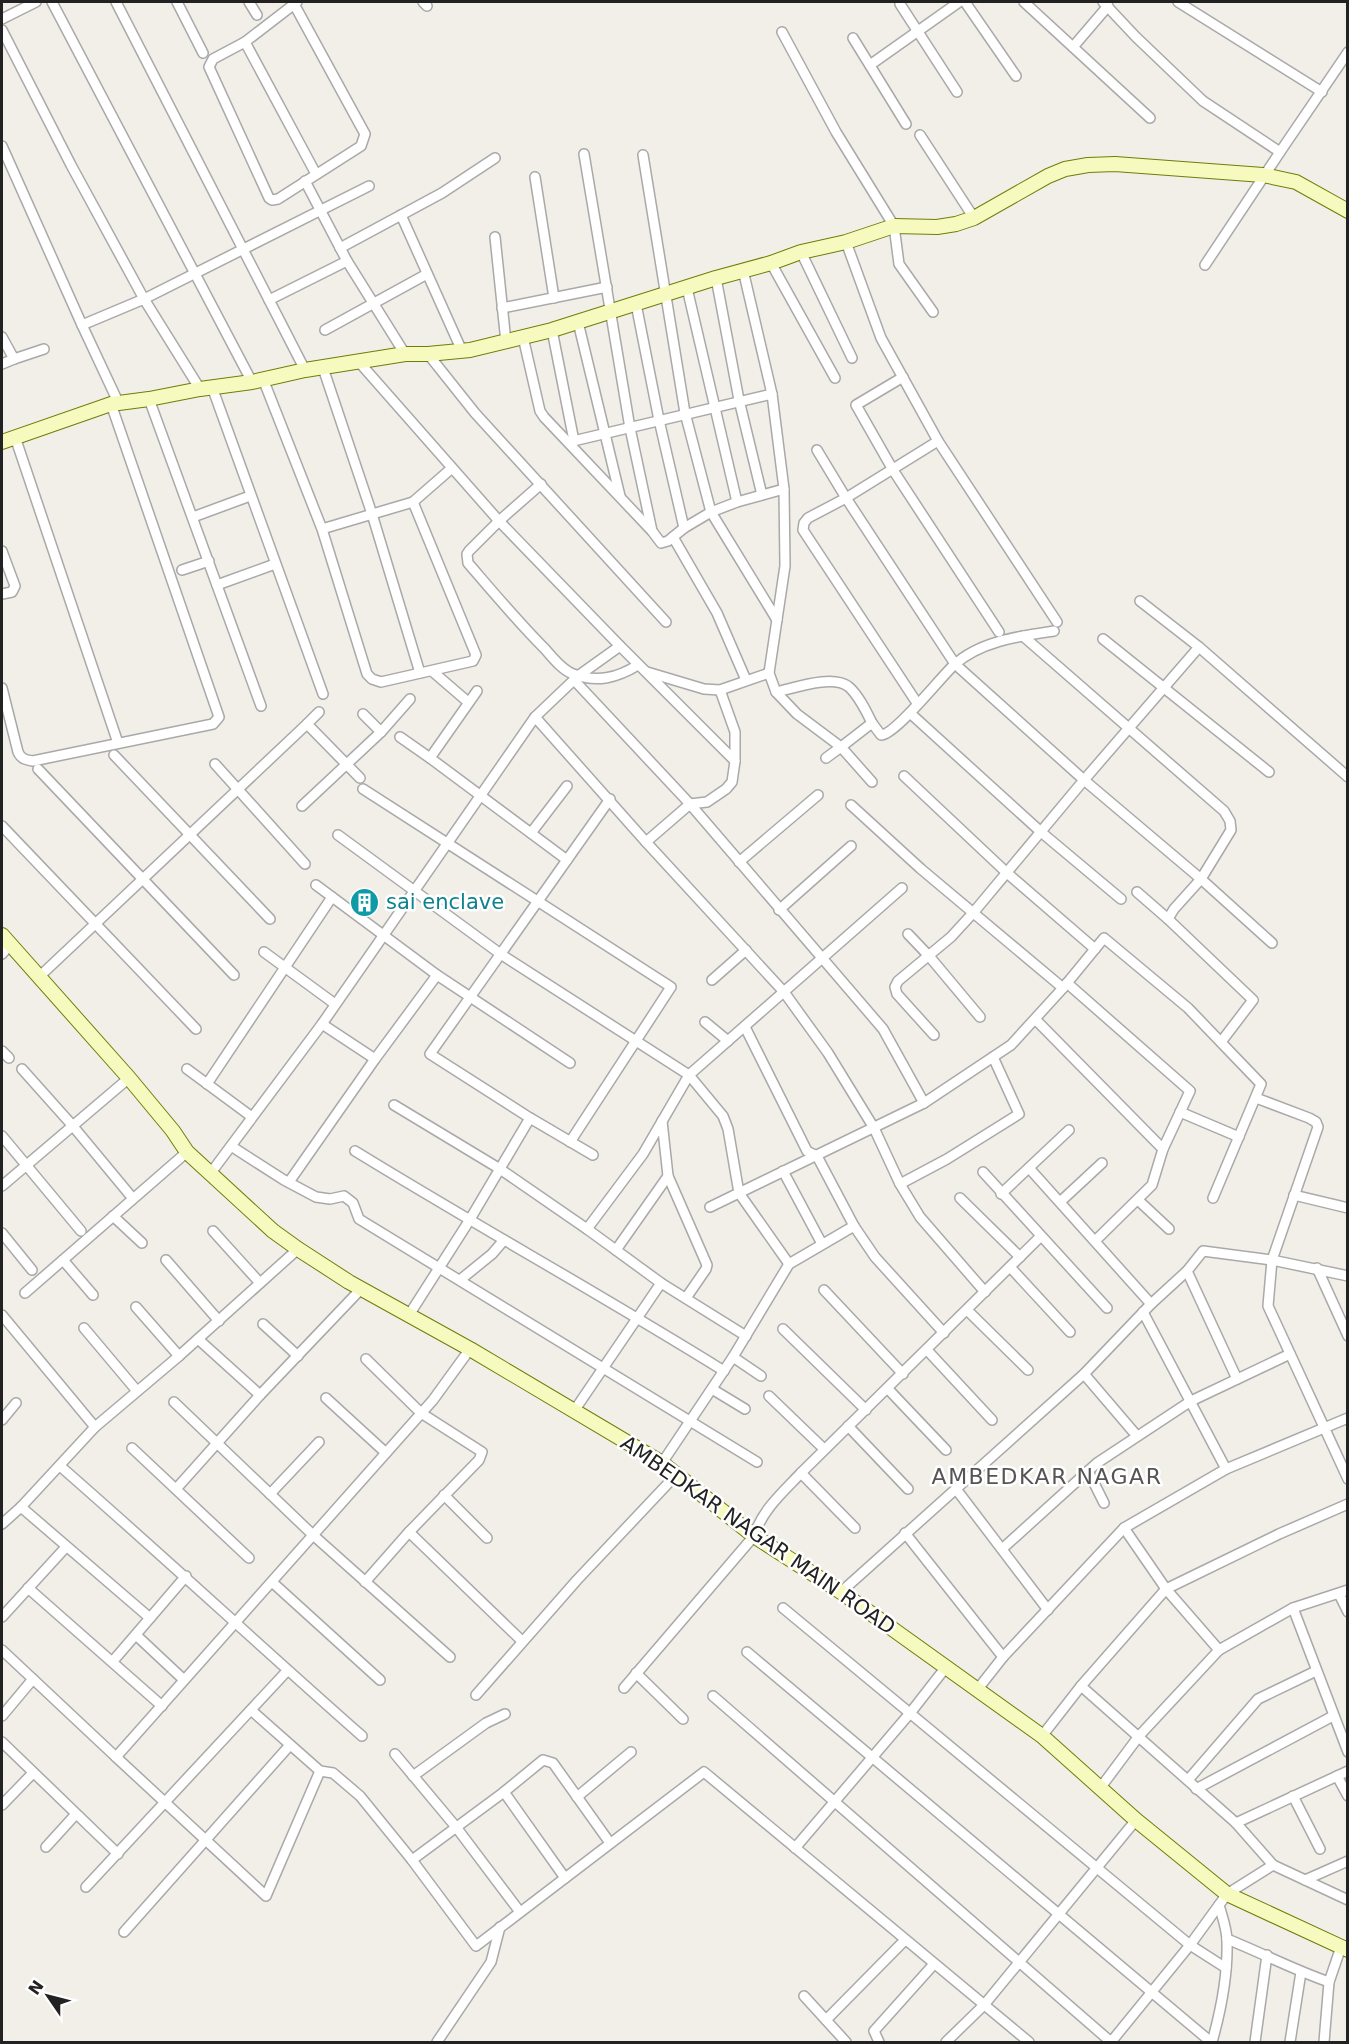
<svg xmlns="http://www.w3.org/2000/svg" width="1349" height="2044" viewBox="0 0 1349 2044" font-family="'DejaVu Sans',sans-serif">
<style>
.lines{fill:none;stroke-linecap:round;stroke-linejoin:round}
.street-casing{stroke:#a9a9a9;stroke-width:12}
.secondary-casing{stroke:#707d05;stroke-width:16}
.street{stroke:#fff;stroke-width:9}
.secondary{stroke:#f7fabf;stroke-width:14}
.labels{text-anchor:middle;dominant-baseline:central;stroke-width:5;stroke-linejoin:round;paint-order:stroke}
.culture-label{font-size:21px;fill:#0d838f;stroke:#fff;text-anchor:start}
.street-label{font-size:21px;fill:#222;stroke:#fff}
.neighbourhood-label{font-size:22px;letter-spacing:1.5px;fill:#555;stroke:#fff}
</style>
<rect width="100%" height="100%" fill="#f2efe9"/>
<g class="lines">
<defs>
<g id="street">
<polyline points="52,2 252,382"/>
<polyline points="116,2 305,370"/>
<polyline points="177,2 203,53"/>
<polyline points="249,2 257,15"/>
<polyline points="423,2 427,6"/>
<polyline points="965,2 1016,76"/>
<polyline points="1024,2 1150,118"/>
<polyline points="1103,2 1136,37 1203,101 1280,152 1205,265"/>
<polyline points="1178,2 1322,92"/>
<polyline points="294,4 365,134 361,146 278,199 272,200 269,198 209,67 213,59 245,42 297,2"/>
<polyline points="900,4 957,92"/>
<polyline points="2,19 36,2"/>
<polyline points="2,30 71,165 144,299 200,389"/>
<polyline points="782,32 836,132 894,226 899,264 933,312"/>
<polyline points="853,38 906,124"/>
<polyline points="245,42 316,174"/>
<polyline points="1073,47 1108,6"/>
<polyline points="870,65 959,2"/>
<polyline points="920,135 974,218"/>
<polyline points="2,146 82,325 119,404"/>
<polyline points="1280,152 1348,52"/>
<polyline points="584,154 630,428 652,531"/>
<polyline points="643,155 685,413 711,512 777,620"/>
<polyline points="535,177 554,298"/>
<polyline points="305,181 347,261 405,354"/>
<polyline points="401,215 462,351"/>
<polyline points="495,237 506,342"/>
<polyline points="846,242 881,338 938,441 1057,622"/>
<polyline points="340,248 442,193 495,158"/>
<polyline points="801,252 852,358"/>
<polyline points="771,263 835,378"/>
<path d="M743,270L772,394L784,489L785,566L769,673L776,692L797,714L841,747L872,723L881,735C895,735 940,678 954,665C980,641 1020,636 1054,631"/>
<polyline points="716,278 739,400 762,495"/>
<polyline points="687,288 737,502"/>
<polyline points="269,300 347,261"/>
<polyline points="636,304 659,420 684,528"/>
<polyline points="502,308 607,287"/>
<polyline points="578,322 620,496"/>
<polyline points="82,325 144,299 369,186"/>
<polyline points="325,330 427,274"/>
<polyline points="552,330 574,441"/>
<polyline points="2,337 14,359 2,364"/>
<polyline points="523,337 540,411 544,417 652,531 661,543 668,541 684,528 711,512 737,502 784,489"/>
<polyline points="428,354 475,413 666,622"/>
<polyline points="14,359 44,349"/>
<polyline points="359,362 499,521 620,646 735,761 732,782 726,789 707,802 690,804 646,842"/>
<polyline points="323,368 372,514 420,673"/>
<polyline points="903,377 856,405 893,470 999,632"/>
<polyline points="263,379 322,529 367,674 372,679 381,682 473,661 476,655 413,502 322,529"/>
<polyline points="212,387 323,694"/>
<polyline points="149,399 261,706"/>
<polyline points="15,437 118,743"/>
<polyline points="569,442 772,394"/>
<polyline points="817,450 846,498 955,664 1084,780 1201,879 1272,943"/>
<path d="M541,484L499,521L469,551L467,554L468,563C493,592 518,622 545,649C553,658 562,670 573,674C597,683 617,678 638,665"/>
<polyline points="413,502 452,468"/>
<polyline points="193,517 250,496"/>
<polyline points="673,537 717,613 746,680"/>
<polyline points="2,551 15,586 12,592 2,594"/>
<polyline points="182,570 209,561"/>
<polyline points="217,585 275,564"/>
<polyline points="1140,601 1199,647 1348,777"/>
<polyline points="1023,636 1224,811 1230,821 1231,830 1201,879 1174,909 1168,919 1253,1000 1221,1042"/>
<polyline points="1103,639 1269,772"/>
<polyline points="432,671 468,702"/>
<polyline points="647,672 704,689 720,690 769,673"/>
<polyline points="574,680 690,804 883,1029 924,1103"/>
<path d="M2,688L18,752C21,759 26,760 33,761L213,724L219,717L111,404"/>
<polyline points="720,690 735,732 735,761"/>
<polyline points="477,691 430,758 567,860"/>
<path d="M776,692C795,688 833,674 849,687C859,696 866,711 872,723"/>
<polyline points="917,703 803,530 804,523 808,518 846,498 938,441"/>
<polyline points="319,712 307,724 360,778"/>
<polyline points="910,713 1041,832 1121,899"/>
<polyline points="363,714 381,732"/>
<polyline points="535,717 646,842 784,992 828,1053 874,1128 900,1184 920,1217 985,1292"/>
<polyline points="400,737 430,758"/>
<polyline points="114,755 270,919"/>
<polyline points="826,758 841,747 872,782"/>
<polyline points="215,764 305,864"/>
<polyline points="38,769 234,975"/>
<polyline points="904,776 1007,873 1095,949"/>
<polyline points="363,789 671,987 570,1142"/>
<polyline points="851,805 921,869 1063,988"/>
<polyline points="302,806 381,732 410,699"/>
<polyline points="2,826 196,1029"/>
<polyline points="531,833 567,786"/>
<polyline points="338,835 502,955 689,1075 723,1116 728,1129 739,1193 789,1264"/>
<polyline points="739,862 818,795"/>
<polyline points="316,885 437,975 570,1063"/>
<polyline points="1137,892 1168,919"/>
<polyline points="779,910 851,846"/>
<polyline points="908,934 929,956 980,1017"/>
<polyline points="264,952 335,1004"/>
<polyline points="2,954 10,945"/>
<polyline points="40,976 307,724"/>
<polyline points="712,980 746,950"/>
<polyline points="1067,983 1190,1091 1163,1149 1152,1185 1095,1241"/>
<polyline points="1036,1020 1163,1149"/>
<polyline points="705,1022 728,1041"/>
<polyline points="322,1024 375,1059"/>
<polyline points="745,1027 807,1151 817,1156 854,1226 875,1257 944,1333"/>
<polyline points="934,1035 897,994 895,987 898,981 951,937 973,913 1084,780 1199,647"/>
<polyline points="2,1051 9,1058"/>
<polyline points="22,1069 72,1125 130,1195"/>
<polyline points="187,1069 252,1117"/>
<polyline points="207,1084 332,897"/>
<polyline points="1256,1098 1309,1118 1316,1122 1318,1127 1272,1260 1268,1306 1348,1479"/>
<polyline points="394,1105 500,1169 587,1229 661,1283 746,1336"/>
<polyline points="1180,1112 1239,1137"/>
<polyline points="2,1136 81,1231"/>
<polyline points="231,1146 284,1180 316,1197 330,1199 344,1196 353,1203 359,1219 757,1462"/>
<path d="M355,1151C477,1226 602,1295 724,1371"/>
<polyline points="593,1155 530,1118 430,1054 610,799"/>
<polyline points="1029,1168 1151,1304"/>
<polyline points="783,1171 822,1244"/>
<polyline points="983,1172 1107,1308"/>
<polyline points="210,1174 322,1024 535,717 578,676 620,646"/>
<polyline points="668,1176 707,1265 706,1269 686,1298"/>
<polyline points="289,1182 375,1059 437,975"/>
<polyline points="900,1184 947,1159 1019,1114 993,1057"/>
<polyline points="2,1186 129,1078"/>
<polyline points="1001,1194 1069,1130"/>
<polyline points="1294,1195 1348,1208"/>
<polyline points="960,1198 1020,1257"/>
<polyline points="1138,1200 1169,1229"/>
<polyline points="1060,1202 1102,1163"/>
<polyline points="710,1207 924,1103 1011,1045 1063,988 1104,938 1188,1008 1261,1084 1213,1198"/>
<polyline points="113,1216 142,1243"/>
<polyline points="587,1229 643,1154 689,1075 902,888"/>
<polyline points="213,1231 260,1283"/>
<polyline points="2,1233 32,1270"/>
<polyline points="616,1250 668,1176 662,1121"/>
<polyline points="63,1260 93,1295"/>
<polyline points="166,1260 219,1321"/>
<polyline points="1010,1267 1070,1332"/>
<polyline points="1317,1268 1348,1336"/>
<polyline points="1187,1271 1237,1379"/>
<polyline points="460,1280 492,1254 504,1240"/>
<polyline points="824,1290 903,1374"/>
<polyline points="25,1293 187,1152"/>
<polyline points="136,1307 179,1356"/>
<polyline points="967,1310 1028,1370"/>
<polyline points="1143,1312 1226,1469"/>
<polyline points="2,1315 95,1427"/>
<polyline points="409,1315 469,1221 530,1118"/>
<polyline points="263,1324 298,1356"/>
<polyline points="84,1328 137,1391"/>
<polyline points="783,1329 866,1410"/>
<polyline points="198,1339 260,1395"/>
<polyline points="927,1350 992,1420"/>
<polyline points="733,1357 761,1376"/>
<polyline points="1084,1374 1137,1436"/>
<polyline points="712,1389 745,1409"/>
<polyline points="888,1389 946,1450"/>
<polyline points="769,1396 824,1449"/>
<polyline points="326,1398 386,1453"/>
<polyline points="174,1402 313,1535 450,1657"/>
<polyline points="574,1411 661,1283"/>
<polyline points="2,1420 16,1403"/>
<polyline points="848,1426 908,1489"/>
<polyline points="132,1448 249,1558"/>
<polyline points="662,1463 733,1357 789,1264 854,1226"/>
<path d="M60,1466C162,1555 261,1647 362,1736"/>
<polyline points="1088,1471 1104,1503"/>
<polyline points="801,1473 855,1528"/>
<polyline points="176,1489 260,1395 361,1289"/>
<polyline points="956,1489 1048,1610"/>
<polyline points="270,1494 319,1442"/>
<polyline points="444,1495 487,1538"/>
<polyline points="21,1507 150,1618 186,1576"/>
<polyline points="2,1524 21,1507 95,1427 179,1356 298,1249"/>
<polyline points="1124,1528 1166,1589 1219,1650"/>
<polyline points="409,1532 522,1641"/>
<polyline points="905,1533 1003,1657"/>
<polyline points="1002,1549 1097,1463 1191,1401 1290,1354"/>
<polyline points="272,1582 380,1680"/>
<polyline points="365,1582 409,1532 479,1460 482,1452 421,1413 366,1359"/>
<polyline points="28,1588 162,1706"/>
<polyline points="841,1592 1084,1374 1151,1304 1187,1271 1203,1251 1272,1260 1348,1276"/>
<polyline points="1339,1594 1348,1612"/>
<polyline points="783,1608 1190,1945 1226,1968"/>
<polyline points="1293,1608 1348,1752"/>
<polyline points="2,1617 66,1547"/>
<polyline points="136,1635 184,1680"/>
<polyline points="2,1650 116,1757 433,1400 470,1349"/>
<polyline points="747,1652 1211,2042"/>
<polyline points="113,1661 150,1618"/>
<polyline points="636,1673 683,1719"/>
<polyline points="1081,1686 1236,1823 1273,1865"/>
<path d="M624,1688L754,1536C762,1510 783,1492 801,1473L1040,1237"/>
<polyline points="977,1690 1003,1657 1124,1528 1226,1469 1348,1418"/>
<polyline points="476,1695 577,1580 676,1475"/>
<polyline points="713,1696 1111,2042 1190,1945 1227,1894 1273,1865 1348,1900"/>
<polyline points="251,1710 320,1771 333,1773 360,1796 412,1860 476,1946 704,1772 1029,2042"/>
<polyline points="2,1716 33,1679"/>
<polyline points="1042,1736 1081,1686 1166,1589 1279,1534 1348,1504"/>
<polyline points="2,1742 118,1854"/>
<polyline points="395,1754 456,1827 520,1912"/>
<polyline points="116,1757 266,1896 320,1771"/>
<polyline points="413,1776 486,1723 505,1714"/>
<polyline points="1337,1776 1348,1796"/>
<polyline points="1188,1780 1258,1699 1316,1671"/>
<polyline points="1101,1787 1139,1736 1219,1650 1293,1608 1348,1590"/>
<polyline points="1196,1789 1333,1716"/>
<polyline points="504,1792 565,1878"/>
<polyline points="1293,1796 1320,1849"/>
<polyline points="577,1797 631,1752"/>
<polyline points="2,1805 33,1773"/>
<polyline points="1236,1823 1348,1771"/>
<polyline points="46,1847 76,1814"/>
<polyline points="795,1848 911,1712 946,1667"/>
<polyline points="412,1860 504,1792 543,1760 553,1763 610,1843"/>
<polyline points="1305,1880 1348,1861"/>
<polyline points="86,1887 287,1671"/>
<polyline points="124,1932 290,1745"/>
<path d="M1227,1939C1262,1953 1294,1970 1329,1982"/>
<polyline points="804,1996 846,2042"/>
<polyline points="826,2020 905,1940"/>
<polyline points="437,2042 491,1962 500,1927"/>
<polyline points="879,2042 874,2031 934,1964"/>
<polyline points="946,2042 984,2005 1136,1820"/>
<path d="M1212,2042C1221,2010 1228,1976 1227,1941C1227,1929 1222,1916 1219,1905"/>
<polyline points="1255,2042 1267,1955"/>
<polyline points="1290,2042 1301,1972"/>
<polyline points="1324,2042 1329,1982 1341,1947 1345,1946"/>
</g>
<g id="secondary">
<polyline points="2,442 111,404 149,399 200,389 252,382 305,370 405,354 428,354 470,350 552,330 716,278 771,263 801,252 846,242 894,226 937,227 956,224 974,218 1048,176 1065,169 1088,165 1115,164 1263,175 1296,182 1348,211"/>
<polyline points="2,935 129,1078 173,1131 187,1152 273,1231 298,1249 349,1282 470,1349 662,1463 754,1536 841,1592 1042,1736 1136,1820 1227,1894 1348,1950"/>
</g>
</defs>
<!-- street casing -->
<use href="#street" class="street-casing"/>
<!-- secondary casing -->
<use href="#secondary" class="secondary-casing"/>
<!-- street -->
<use href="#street" class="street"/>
<!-- secondary -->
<use href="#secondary" class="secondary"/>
</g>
<!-- icons -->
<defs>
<symbol id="building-disc" viewBox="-11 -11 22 22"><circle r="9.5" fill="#0f9aa8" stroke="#fff"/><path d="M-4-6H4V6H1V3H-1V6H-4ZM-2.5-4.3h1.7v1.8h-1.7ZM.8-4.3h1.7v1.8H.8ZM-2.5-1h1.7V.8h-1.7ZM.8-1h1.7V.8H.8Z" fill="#fff"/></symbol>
</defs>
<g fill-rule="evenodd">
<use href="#building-disc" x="348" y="886" width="33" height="33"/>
</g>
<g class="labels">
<!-- culture labels -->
<g class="culture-label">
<text x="386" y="902">sai enclave</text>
</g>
<!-- street labels -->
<g class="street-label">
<text transform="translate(758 1535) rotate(35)">AMBEDKAR NAGAR MAIN ROAD</text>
</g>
<!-- neighbourhood labels -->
<g class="neighbourhood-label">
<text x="1047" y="1476">AMBEDKAR NAGAR</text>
</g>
</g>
<!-- border -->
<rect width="1349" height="2044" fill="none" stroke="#222222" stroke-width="6"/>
<!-- north arrow -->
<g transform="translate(48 1996) rotate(305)" stroke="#ffffff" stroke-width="4.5" paint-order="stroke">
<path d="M0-4.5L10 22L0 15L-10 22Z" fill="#222222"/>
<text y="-9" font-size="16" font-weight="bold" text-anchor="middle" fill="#222222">N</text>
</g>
</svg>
